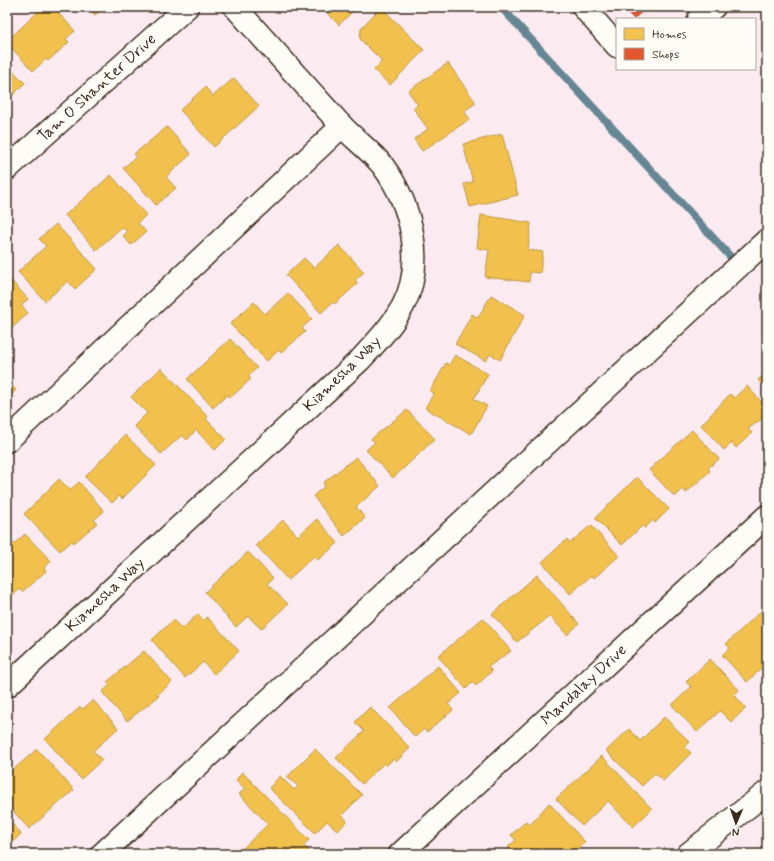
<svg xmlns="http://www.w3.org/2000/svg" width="774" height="861" viewBox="0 0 774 861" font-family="Mynerve,sans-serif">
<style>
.homes{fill:#f2c14e;stroke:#bb9440}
.shops{fill:#e4572e;stroke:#b14a29}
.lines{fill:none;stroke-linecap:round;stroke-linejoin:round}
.stream{stroke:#668694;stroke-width:8}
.minor-casing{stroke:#3b2a1e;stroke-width:25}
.minor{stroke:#fdfcf7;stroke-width:22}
.labels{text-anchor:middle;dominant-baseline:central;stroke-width:4;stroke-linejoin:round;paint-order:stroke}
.street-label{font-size:16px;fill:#3b2a1e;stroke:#fdfcf7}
</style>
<rect width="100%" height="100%" fill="#fbebf0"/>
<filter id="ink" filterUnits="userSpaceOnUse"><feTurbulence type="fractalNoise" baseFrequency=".025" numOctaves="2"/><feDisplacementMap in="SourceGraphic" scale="8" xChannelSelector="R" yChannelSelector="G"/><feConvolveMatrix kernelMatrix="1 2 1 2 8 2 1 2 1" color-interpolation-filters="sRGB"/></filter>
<g filter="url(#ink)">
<!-- homes -->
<g class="homes">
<polygon points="43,7 53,7 75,31 66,39 69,42 48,61 46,59 33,71 7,43 7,41"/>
<polygon points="88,7 104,7 95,15"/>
<polygon points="323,7 357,7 339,25 322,8"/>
<polygon points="381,7 424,50 390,85 374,70 382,61 360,39 361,28"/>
<polygon points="448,63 476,103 464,111 470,119 422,151 414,139 428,129 413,108 418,105 408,91"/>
<polygon points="7,65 25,83 7,101"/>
<polygon points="234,78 259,106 214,147 180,110 205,87 213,96"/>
<polygon points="167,127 191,154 166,177 176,188 156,205 123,168 137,156 134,154"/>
<polygon points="502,134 518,195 470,207 464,184 473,182 463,144"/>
<polygon points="111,175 146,215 138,223 146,232 131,245 123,236 127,232 122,227 96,250 65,215"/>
<polygon points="481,215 531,223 528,250 543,252 540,273 530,272 529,282 485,277 489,250 477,248"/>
<polygon points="56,224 97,269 75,289 68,281 45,301 18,272 46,246 39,239"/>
<polygon points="339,245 364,272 355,280 358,283 335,304 333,302 321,313 286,275 304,258 314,268"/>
<polygon points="7,276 28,299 21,305 28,313 7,333"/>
<polygon points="288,293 312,319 302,328 305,332 281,353 279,350 267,361 230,324 254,302 265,314"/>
<polygon points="491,295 525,315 500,360 490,354 486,361 455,344 472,314 478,318"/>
<polygon points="230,339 257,368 248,376 251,379 230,398 227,395 213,408 187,379"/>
<polygon points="455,355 488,374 474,399 487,406 471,434 425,408 434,393 430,391 446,363 449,365"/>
<polygon points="161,368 208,417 206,419 226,439 215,450 196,430 187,440 182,435 161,454 134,426 147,413 131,397"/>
<polygon points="767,372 767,390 758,380"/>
<polygon points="7,381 16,390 7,399"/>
<polygon points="747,386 767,408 767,415 748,429 752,433 736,448 732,443 724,450 701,425 730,394 734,398"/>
<polygon points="407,410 435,439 393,478 366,450 375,442 371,439"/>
<polygon points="692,430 719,459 708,468 710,471 686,493 683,489 675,497 649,470"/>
<polygon points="125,435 156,465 122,499 119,496 112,503 85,477"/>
<polygon points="356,457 380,486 356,507 365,518 344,536 313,496 325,486 323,483"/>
<polygon points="637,477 669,509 655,523 653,520 645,528 642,526 622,545 595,518"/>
<polygon points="59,479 70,490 79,482 104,511 94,520 97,523 74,543 72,541 60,551 24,514"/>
<polygon points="317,519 338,543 318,560 314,556 288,580 256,545 283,520 298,536"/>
<polygon points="591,525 619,556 594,578 592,575 570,594 542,562 567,539 570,543"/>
<polygon points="25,534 51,561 44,568 46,571 22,592 20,589 7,600 7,550"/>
<polygon points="248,552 273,578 267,584 288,604 261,629 248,616 236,627 205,592"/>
<polygon points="537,575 579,624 567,635 550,616 517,642 492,614"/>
<polygon points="762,610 767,615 767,663 747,682 722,655 730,648 726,644"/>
<polygon points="198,614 204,621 207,617 239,651 214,674 203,662 185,678 152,640 173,620 182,629"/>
<polygon points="483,618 511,651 488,667 492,671 476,686 473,682 466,689 438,656"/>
<polygon points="144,651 172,682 157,695 159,696 127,721 102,692 110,685 107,682"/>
<polygon points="710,659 739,690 734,695 746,708 731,722 720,711 697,732 672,705 691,687 686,682"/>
<polygon points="438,666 461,693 448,704 453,710 427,732 424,729 415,737 390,708"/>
<polygon points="93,700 118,728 93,751 102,760 81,779 45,739 80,707 83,709"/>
<polygon points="370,707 410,748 396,762 393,759 386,766 384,763 362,784 336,758 364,731 355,722"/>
<polygon points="664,717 690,742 685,747 691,753 663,781 655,773 642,786 606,751 629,729 640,741"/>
<polygon points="37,749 74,790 29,829 7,804 7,775"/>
<polygon points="315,749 362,795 342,815 347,821 338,831 327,821 315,833 269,788 280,776 294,790 298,786 287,777"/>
<polygon points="602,756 652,809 633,827 608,801 582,826 556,799"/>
<polygon points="242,772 309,840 303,845 313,854 237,854 268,824 239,794 245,789 236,780"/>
<polygon points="549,803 585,842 572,854 514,854 508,847 516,840 511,835 526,821 530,825"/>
<polygon points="7,818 21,834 7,847"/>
</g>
<!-- shops -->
<polygon class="shops" points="622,7 647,7 634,19"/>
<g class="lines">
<!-- stream -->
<polyline class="stream" points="501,7 738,265"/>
<defs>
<g id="minor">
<polyline points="583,7 617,46"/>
<polyline points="699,19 714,7"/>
<polyline points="7,169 187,7"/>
<polyline points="7,441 342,126"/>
<path d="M7,686L360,360C375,344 392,326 403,306C426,262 411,204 383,166C371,151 353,138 340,124C305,85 270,46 235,7"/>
<polyline points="102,854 767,240"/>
<polyline points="400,854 767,516"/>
<polyline points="688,854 767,792"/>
</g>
</defs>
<!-- minor casing -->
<use href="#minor" class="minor-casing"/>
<!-- minor -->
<use href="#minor" class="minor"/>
</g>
</g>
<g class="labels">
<!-- street labels -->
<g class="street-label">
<text transform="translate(97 88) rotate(-42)">Tam O Shanter Drive</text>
<text transform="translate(342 374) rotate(-44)">Kiamesha Way</text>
<text transform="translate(105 595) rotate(-43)">Kiamesha Way</text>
<text transform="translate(584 685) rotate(-43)">Mandalay Drive</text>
</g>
</g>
<!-- margin -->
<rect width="774" height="861" fill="none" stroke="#fdfcf7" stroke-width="24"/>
<rect x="12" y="12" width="750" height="837" fill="none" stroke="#3b2a1e" stroke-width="1.5" filter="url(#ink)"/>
<!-- legend -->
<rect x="616" y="18" width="140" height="52" fill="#fdfcf7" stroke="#afa8a0"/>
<rect x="624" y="28" width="20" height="12" fill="#f2c14e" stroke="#afa8a0"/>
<text x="652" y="38" font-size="12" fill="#3b2a1e">Homes</text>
<rect x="624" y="48" width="20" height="12" fill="#e4572e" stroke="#afa8a0"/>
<text x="652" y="58" font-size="12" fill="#3b2a1e">Shops</text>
<!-- north arrow -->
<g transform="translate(736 823) rotate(182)" stroke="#fdfcf7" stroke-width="3" paint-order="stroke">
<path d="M0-3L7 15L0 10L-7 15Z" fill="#3b2a1e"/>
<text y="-6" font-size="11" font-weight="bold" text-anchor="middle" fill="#3b2a1e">N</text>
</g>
</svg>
